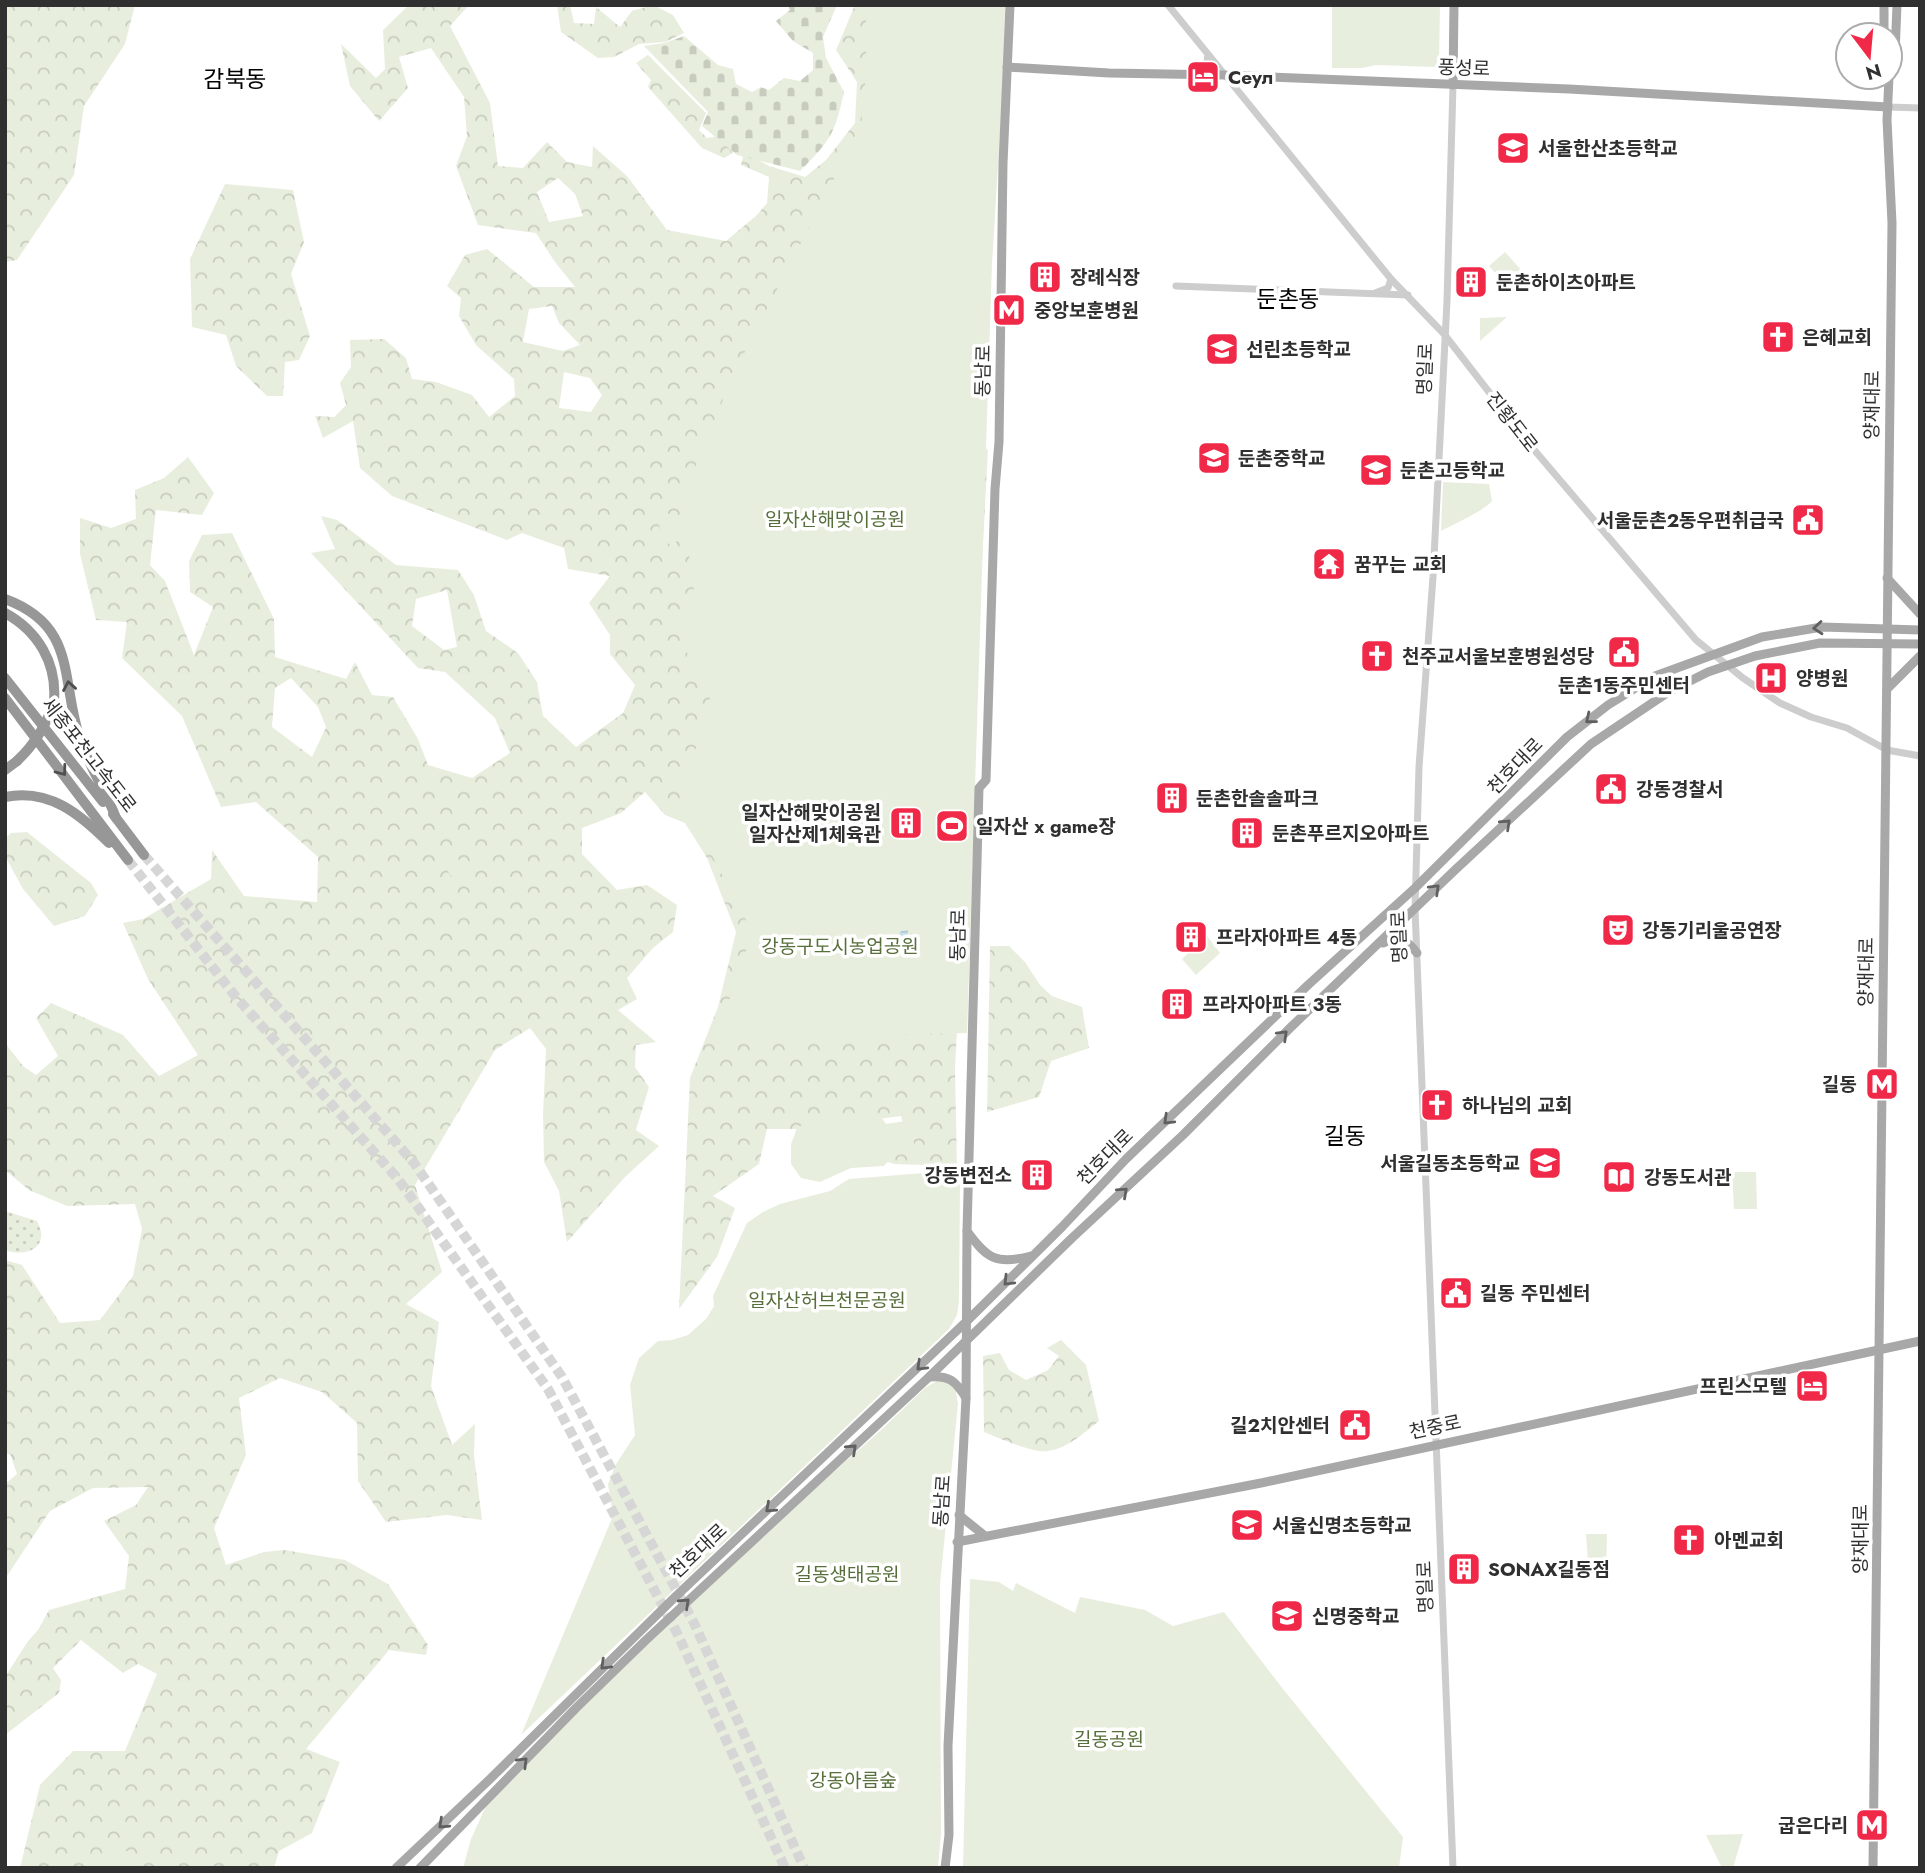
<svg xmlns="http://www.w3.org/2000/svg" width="1925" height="1873" viewBox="0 0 1925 1873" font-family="Jost,'Noto Sans KR',sans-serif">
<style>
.forest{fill:url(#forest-crowns);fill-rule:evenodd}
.cemetery{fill:url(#cemetery-stones)}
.park{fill:#e8eedd}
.garden{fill:url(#garden-dots)}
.water{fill:url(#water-rules)}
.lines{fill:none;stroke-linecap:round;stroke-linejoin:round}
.highway-tunnel{stroke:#d6d6d6;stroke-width:10;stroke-dasharray:10 5;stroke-linecap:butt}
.minor{stroke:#cdcdcd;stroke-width:7}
.major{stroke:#a8a8a8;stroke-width:9}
.highway{stroke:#979797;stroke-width:10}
.highway-bridge{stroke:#979797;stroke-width:10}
.oneway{stroke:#606060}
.oneway2{stroke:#4f4f4f}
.labels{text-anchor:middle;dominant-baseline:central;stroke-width:7;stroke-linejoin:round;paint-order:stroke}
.street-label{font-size:19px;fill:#303030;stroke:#fff}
.poi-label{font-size:19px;font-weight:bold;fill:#303030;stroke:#fff;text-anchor:start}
.park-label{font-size:19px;fill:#576f3a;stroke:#fff}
.quarter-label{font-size:23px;fill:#000;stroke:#fff}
</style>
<defs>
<pattern id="forest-crowns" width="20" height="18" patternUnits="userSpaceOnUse" patternTransform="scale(1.75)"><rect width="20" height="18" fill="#e8eedd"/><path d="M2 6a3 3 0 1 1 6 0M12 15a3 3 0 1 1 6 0" fill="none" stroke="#c7ccbe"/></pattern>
<pattern id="cemetery-stones" width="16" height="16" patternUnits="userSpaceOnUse" patternTransform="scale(1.75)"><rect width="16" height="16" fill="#e8eedd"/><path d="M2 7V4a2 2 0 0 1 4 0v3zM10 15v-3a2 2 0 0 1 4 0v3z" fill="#c7ccbe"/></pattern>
<pattern id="garden-dots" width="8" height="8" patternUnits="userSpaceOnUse" patternTransform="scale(1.75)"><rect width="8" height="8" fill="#e8eedd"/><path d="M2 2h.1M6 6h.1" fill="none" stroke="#c7ccbe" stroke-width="1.8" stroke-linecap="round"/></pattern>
<pattern id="water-rules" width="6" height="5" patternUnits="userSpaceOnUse" patternTransform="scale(1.75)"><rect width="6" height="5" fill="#c9e3ef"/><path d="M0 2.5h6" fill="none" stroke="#adc3cd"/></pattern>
</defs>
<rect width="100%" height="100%" fill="#fff"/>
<!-- forest -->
<g class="forest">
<polygon points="5,5 135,5 125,44 84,106 74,175 17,260 5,262"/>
<path d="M409,5H469L450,26L490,103L498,166L523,168L547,142L567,162L592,167L593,146L627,176L667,230L726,241L757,215L767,203L769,177L741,165L744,152L769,166L805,177L826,160L855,123L857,82L836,50L855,5H960L971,436L988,450L955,1068L957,1166L894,1164L885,1161L909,1147L901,1116L801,1129H767L759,1164L713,1196L735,1208L717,1257L679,1309L690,1078L718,1007L736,932L707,858L685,823L665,815L645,792L621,813L582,828V854L617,890L647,885L677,905L673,932L653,948L627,978L637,999L618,1010L656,1042L636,1045L635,1067L649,1087L636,1130L659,1146L625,1177L567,1242L559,1191L544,1162L543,1114L546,1049L530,1028L495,1050L415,1185L442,1272L406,1304L439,1322L431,1386L452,1445L475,1424L474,1455L482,1520L447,1515L386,1522L358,1481L357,1423L322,1392L280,1378L239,1398L246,1455L214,1528L226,1565L264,1552L284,1550L345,1560L388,1584L428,1645L426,1655L389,1650L306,1749L340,1762L312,1833L279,1851L274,1868H20L40,1785L73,1751H125L157,1674L138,1664L123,1673L81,1640L53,1668L61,1680L59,1693L5,1735V1677L28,1641L38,1630L49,1610L125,1589L129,1556L104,1521L136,1505L148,1487L93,1488L50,1511L5,1579V1484L17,1474L10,1454L5,1453V1260L22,1265L60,1323L100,1320L133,1276L142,1229L135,1204L67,1206L29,1190L5,1170V1043L23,1066L36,1075L58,1056L36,1018L51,1003L123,1035L159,1076L198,1055L148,979L123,923L143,919L211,879L212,850L244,896L317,902L318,857L256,802L221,807L182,716L122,658L127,622L96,620L80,554V518L111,528L136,519L135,490L164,478L188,457L214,493L202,515L156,510L150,565L165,581L194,655L213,607L190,592L189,561L202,535L232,533L274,619L275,657L346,679L355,662L372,695L393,697L418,739L428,765L472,778L510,753L495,718L445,672L418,668L311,553L335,549L321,516L337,520L396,565L458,570L474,595L486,631L518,653L537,682L543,716L576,747L623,713L635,685L610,654V635L589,603L610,576L568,569L564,548L522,533L507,540L392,496L360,468L353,421L323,438L315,416L334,417L346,405L340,383L351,367L350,340L384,339L406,358L412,379L436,382L472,395L489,417L515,396L514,379L476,345L459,316L461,298L447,286L465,255L487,249L534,287H575L555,262L536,233L478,225L456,166L467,136L464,97L431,48L399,57L408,88L379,121L350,86L341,44L376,78L385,69L383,30ZM558,178L575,194L583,216L549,222L537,192ZM552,306L559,323L580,345L563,351L523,342L529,309ZM564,372L590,378L602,395L591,412L559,408ZM447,590L457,647L444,650L412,626L416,599ZM291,678L318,707L326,727L312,757L272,727L275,688Z"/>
<polygon points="557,5 570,5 574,23 594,24 596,7 620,27 632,11 653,5 673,15 684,33 665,42 639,44 614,57 598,58 561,32"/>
<polygon points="648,55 706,113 699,130 707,138 719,136 733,153 724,158 702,148 648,87 651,80 636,63"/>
<polygon points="225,184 293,190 304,242 291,274 310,336 299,360 285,362 283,396 267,396 236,366 226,335 192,327 190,259"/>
<polygon points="27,832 91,883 98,895 85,916 54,926 23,889 5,856 5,839 11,833"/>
<polygon points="990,946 1009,946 1025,962 1040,985 1052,996 1082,1007 1089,1048 1051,1061 1039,1097 987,1112"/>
<path d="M1061,1340L1086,1365L1099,1421C1084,1433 1067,1449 1047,1451C1033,1453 998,1438 984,1432L983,1356L1000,1353L1009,1370L1026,1380L1048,1370L1059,1356L1047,1348Z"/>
</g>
<!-- cemetery -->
<path class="cemetery" d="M788,5H837L823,37L826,58L844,92C835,134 830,141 800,171L737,155L702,126L708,112L644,46L664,43L684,36L718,65L733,69L736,84L752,92L761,87L769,90L784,78L800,81L813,70V53L793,41L776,21L790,10Z"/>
<!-- park -->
<g class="park">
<polygon points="866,5 1005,5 1004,66 992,264 967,1033 707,1038 731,996 733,985 753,933 706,844 685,815 681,777 697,746 712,703 681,641 694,587 681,502 733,375 861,126 866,74"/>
<polygon points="1332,5 1440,5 1439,63 1434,67 1376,65 1362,68 1332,68"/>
<polygon points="1505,252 1522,271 1506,285 1489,266"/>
<polygon points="1507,317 1480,341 1480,318"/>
<path d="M1443,482L1489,484L1492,501C1482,512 1456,523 1441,531Z"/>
<path d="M664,511L671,515L681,529L680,536L675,544L670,545C663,538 659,527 657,518Z"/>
<polygon points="454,853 467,871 454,880 441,862"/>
<polygon points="1207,936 1220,953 1196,975 1182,959"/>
<polygon points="823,1113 834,1119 879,1114 886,1124 911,1120 915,1151 893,1156 884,1166 851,1168 820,1182 801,1178 791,1164 791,1144 797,1128"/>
<polygon points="936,1172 951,1175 960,1185 959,1301 957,1315 949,1329 521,1735 613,1516 608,1484 616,1464 635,1435 630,1385 639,1358 658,1341 672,1340 688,1335 706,1319 714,1306 713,1296 747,1223 763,1212 780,1204 830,1191 849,1179"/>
<polygon points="1732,1172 1756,1172 1757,1209 1734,1209"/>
<polygon points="940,1379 955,1386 958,1404 940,1584 941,1834 938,1868 463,1868 471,1839 495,1786 679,1608 880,1431 925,1388"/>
<polygon points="1586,1534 1607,1534 1606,1577 1589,1576"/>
<polygon points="970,1579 999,1582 1013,1591 1016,1583 1075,1613 1080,1597 1145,1610 1173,1626 1224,1612 1283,1689 1403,1837 1399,1868 963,1868"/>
<polygon points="1743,1834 1733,1868 1722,1868 1706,1835"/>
<path d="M127,1851L136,1856L139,1868H90C100,1855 111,1852 127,1851Z"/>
</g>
<!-- garden -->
<path class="garden" d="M5,1211L37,1221C51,1247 27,1258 5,1250Z"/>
<!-- water -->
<polygon class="water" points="908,930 907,951 904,953 896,948 894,943 901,931"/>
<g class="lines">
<!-- highway-tunnel -->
<g class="highway-tunnel">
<polyline points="144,855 414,1163 562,1377 694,1623 804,1868"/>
<polyline points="128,860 236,997 398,1179 548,1389 677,1633 785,1868"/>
</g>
<!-- minor -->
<g class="minor">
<polyline points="1168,5 1391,279 1444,334 1530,445 1696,640 1743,678 1780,703 1811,717 1847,728 1887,750 1920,756"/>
<polyline points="1205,74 1208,55"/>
<polyline points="1888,107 1920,108"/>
<polyline points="1176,286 1408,295"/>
<polyline points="1375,293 1388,288 1391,279"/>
<polyline points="1453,1868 1415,909 1419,767 1433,577 1447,301 1453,85"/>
</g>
<!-- major -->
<g class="major">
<polyline points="1884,5 1884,35"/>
<polyline points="1007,67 1109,73 1223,75 1569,89 1888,107"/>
<polyline points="1890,68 1895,54 1897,5"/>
<polyline points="1453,85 1454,5"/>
<polyline points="1887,578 1920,614"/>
<polyline points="1887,689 1920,656"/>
<path d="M1383,943C1400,936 1406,939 1417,953"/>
<path d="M967,1231C987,1259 997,1265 1031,1256"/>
<path d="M929,1377C949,1375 956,1381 966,1398"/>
<polyline points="959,1515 985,1536"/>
<polyline points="957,1542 1261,1483 1920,1341"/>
<polyline points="396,1868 489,1780 673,1599 968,1320 1062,1227 1126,1159 1308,985 1415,888 1567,737 1608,705 1655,676 1762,637 1822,627 1920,630"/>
<polyline points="420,1868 576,1708 646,1640 929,1377 1072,1238 1183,1135 1290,1028 1455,870 1591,744 1670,691 1708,672 1755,656 1820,643 1920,644"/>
<polyline points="945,1868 949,1835 948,1746 966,1398 967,1231 979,788 986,780 995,489 999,442 1003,163 1010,5"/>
<polyline points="1873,1868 1892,223 1887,120 1889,77"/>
</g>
<!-- highway -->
<g class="highway">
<path d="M5,599C78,626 60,679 80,739C89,767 106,791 116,818"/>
<path d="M5,613C38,631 57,663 54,701"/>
<polyline points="5,678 103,802"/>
<polyline points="5,698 128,860"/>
<polyline points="5,770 17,761"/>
<path d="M5,797C49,788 80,814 109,843"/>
<polyline points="113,814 144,855"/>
</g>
<!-- highway-bridge -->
<path class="highway-bridge" d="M17,761C35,744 47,724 54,701"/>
</g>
<!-- one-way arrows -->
<defs><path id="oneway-chevron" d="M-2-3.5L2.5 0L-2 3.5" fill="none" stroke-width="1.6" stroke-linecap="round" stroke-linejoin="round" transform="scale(1.75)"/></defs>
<g class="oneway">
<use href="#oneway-chevron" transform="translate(1818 628) rotate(175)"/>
<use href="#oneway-chevron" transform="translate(1590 719) rotate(141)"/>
<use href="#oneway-chevron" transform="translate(1506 824) rotate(-43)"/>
<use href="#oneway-chevron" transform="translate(1435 889) rotate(-44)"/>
<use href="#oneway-chevron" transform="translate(1283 1035) rotate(-44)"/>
<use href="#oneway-chevron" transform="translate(1168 1120) rotate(136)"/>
<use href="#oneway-chevron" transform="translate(1123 1192) rotate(-42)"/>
<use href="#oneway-chevron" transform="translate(1008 1281) rotate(135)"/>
<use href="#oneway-chevron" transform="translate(921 1366) rotate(136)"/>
<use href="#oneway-chevron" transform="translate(852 1449) rotate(-43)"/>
<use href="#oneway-chevron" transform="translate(770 1508) rotate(138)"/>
<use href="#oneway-chevron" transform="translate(685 1603) rotate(-43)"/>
<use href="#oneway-chevron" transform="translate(605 1665) rotate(136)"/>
<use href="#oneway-chevron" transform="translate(523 1762) rotate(-45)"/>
<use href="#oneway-chevron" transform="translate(443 1824) rotate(137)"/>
</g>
<g class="oneway2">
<use href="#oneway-chevron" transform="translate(69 686) rotate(-100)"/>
<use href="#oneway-chevron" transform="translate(62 771) rotate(53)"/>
</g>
<!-- icons -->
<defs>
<symbol id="hotel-square" viewBox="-11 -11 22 22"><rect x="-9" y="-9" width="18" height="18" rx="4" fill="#f02948" stroke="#fff"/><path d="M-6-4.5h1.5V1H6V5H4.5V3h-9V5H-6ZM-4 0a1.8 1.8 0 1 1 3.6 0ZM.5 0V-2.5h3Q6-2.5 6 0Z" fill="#fff"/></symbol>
<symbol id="school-square" viewBox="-11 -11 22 22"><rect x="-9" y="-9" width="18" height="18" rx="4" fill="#f02948" stroke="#fff"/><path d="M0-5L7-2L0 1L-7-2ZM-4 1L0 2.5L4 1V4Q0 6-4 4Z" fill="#fff"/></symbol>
<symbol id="building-square" viewBox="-11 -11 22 22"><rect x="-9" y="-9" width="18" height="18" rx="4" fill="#f02948" stroke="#fff"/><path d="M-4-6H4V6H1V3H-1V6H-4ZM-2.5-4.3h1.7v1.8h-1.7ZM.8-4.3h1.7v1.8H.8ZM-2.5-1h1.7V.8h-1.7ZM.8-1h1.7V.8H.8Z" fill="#fff"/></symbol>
<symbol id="metro-square" viewBox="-11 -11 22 22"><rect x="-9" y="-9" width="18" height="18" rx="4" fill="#f02948" stroke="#fff"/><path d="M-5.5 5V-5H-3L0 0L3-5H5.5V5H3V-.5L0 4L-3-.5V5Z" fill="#fff"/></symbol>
<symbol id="church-square" viewBox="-11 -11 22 22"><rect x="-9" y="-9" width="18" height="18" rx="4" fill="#f02948" stroke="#fff"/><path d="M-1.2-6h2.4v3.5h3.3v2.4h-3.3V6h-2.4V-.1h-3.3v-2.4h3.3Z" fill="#fff"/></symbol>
<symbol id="civic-square" viewBox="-11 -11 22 22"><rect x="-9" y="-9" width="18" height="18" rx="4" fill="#f02948" stroke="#fff"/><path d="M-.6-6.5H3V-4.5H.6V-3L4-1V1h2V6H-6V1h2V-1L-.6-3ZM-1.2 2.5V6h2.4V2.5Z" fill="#fff"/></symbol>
<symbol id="temple-square" viewBox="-11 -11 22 22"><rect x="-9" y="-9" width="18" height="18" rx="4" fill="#f02948" stroke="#fff"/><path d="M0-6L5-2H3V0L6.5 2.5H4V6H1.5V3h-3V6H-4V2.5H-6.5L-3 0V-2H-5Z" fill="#fff"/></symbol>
<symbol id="hospital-square" viewBox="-11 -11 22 22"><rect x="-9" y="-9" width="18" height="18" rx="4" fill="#f02948" stroke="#fff"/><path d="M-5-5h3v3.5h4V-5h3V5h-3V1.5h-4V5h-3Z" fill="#fff"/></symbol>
<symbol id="stadium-square" viewBox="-11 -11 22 22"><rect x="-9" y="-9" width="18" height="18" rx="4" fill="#f02948" stroke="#fff"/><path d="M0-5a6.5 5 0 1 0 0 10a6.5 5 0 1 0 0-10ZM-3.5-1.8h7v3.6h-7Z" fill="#fff"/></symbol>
<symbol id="theatre-square" viewBox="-11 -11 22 22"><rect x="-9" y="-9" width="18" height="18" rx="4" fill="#f02948" stroke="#fff"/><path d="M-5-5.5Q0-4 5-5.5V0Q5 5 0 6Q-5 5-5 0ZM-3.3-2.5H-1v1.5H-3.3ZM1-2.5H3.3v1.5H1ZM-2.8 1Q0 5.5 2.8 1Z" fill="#fff"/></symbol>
<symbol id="library-square" viewBox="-11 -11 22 22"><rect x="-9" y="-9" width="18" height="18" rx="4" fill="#f02948" stroke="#fff"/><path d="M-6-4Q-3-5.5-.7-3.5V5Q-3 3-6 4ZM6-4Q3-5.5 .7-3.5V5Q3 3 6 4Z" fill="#fff"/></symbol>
</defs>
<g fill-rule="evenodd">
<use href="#hotel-square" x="1184" y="58" width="38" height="38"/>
<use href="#school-square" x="1494" y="129" width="38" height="38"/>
<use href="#building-square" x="1026" y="258" width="38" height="38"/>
<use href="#building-square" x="1452" y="263" width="38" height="38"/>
<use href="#metro-square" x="990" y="291" width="38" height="38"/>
<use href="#church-square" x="1759" y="318" width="38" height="38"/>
<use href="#school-square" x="1203" y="330" width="38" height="38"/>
<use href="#school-square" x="1195" y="439" width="38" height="38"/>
<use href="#school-square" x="1357" y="451" width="38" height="38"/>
<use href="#civic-square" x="1789" y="501" width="38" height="38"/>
<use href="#temple-square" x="1310" y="545" width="38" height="38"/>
<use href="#civic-square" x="1605" y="633" width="38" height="38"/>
<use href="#church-square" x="1358" y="637" width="38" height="38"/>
<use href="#hospital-square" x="1752" y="659" width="38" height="38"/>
<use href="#civic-square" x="1592" y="770" width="38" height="38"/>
<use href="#building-square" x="1153" y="779" width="38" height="38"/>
<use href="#building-square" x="887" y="804" width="38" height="38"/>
<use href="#stadium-square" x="933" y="807" width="38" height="38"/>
<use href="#building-square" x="1228" y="814" width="38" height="38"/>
<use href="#theatre-square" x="1599" y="911" width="38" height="38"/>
<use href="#building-square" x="1172" y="918" width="38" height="38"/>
<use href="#building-square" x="1158" y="985" width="38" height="38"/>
<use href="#metro-square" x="1863" y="1065" width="38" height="38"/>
<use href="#church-square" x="1418" y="1086" width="38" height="38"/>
<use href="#school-square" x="1526" y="1144" width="38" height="38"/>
<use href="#building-square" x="1018" y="1156" width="38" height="38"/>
<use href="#library-square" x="1600" y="1158" width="38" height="38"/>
<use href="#civic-square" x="1437" y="1274" width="38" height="38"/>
<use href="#hotel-square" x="1793" y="1367" width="38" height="38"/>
<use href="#civic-square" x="1336" y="1406" width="38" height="38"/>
<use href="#school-square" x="1228" y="1506" width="38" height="38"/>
<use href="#church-square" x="1670" y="1521" width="38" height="38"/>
<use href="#building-square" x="1445" y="1550" width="38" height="38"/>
<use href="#school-square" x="1268" y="1597" width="38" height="38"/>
<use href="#metro-square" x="1853" y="1806" width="38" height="38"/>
</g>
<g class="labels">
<!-- street labels -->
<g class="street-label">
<text transform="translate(1464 68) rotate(2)">풍성로</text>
<text transform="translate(1425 369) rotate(-88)">명일로</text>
<text transform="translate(983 371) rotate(-89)">동남로</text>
<text transform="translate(1872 405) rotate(-89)">양재대로</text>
<text transform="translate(1512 422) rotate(52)">진황도로</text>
<text transform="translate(89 755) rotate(52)">세종포천고속도로</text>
<text transform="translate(1515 766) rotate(-46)">천호대로</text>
<text transform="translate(958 935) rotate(-89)">동남로</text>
<text transform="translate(1399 937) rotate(-92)">명일로</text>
<text transform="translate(1866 972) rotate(-89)">양재대로</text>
<text transform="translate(1105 1157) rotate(-45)">천호대로</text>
<text transform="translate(1435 1427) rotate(-12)">천중로</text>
<text transform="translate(942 1501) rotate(-86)">동남로</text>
<text transform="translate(1860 1539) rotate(-90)">양재대로</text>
<text transform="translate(698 1551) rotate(-43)">천호대로</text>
<text transform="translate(1425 1587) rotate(-92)">명일로</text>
</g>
<!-- poi labels -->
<g class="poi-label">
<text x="1228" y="77">Сеул</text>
<text x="1538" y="148">서울한산초등학교</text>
<text x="1070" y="277">장례식장</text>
<text x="1496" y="282">둔촌하이츠아파트</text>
<text x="1034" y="310">중앙보훈병원</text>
<text x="1802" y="337">은혜교회</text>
<text x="1246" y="349">선린초등학교</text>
<text x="1238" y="458">둔촌중학교</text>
<text x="1400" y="470">둔촌고등학교</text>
<text x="1784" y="520" text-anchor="end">서울둔촌2동우편취급국</text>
<text x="1354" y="564">꿈꾸는 교회</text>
<text x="1402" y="656">천주교서울보훈병원성당</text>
<text x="1796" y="678">양병원</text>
<text x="1624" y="685" text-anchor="middle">둔촌1동주민센터</text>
<text x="1636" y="789">강동경찰서</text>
<text x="1196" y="798">둔촌한솔솔파크</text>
<text x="881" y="812" text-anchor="end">일자산해맞이공원<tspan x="881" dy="22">일자산제1체육관</tspan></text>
<text x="976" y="826">일자산 x game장</text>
<text x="1272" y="833">둔촌푸르지오아파트</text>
<text x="1642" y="930">강동기리울공연장</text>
<text x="1216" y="937">프라자아파트 4동</text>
<text x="1202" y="1004">프라자아파트 3동</text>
<text x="1857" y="1084" text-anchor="end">길동</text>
<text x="1462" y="1105">하나님의 교회</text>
<text x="1520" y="1163" text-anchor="end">서울길동초등학교</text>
<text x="1012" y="1175" text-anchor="end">강동변전소</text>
<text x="1644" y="1177">강동도서관</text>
<text x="1480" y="1293">길동 주민센터</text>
<text x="1787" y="1386" text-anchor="end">프린스모텔</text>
<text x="1330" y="1425" text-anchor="end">길2치안센터</text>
<text x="1272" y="1525">서울신명초등학교</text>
<text x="1714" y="1540">아멘교회</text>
<text x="1488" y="1569">SONAX길동점</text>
<text x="1312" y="1616">신명중학교</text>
<text x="1848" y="1825" text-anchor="end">굽은다리</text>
</g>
<!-- park labels -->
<g class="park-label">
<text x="835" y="519">일자산해맞이공원</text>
<text x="840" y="946">강동구도시농업공원</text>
<text x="827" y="1300">일자산허브천문공원</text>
<text x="847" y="1574">길동생태공원</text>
<text x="1109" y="1739">길동공원</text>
<text x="853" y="1780">강동아름숲</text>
</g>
<!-- quarter labels -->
<g class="quarter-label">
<text x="235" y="79">감북동</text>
<text x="1288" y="299">둔촌동</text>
<text x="1345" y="1136">길동</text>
</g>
</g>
<!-- border -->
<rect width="1925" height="1873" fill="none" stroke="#303030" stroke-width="14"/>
<!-- north arrow -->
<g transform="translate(1869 56) rotate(164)"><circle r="33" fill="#ffffff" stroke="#acacac" stroke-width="2"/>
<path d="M0-5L12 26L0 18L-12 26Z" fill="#f02948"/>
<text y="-10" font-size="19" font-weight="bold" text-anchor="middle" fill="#303030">N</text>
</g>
</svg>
